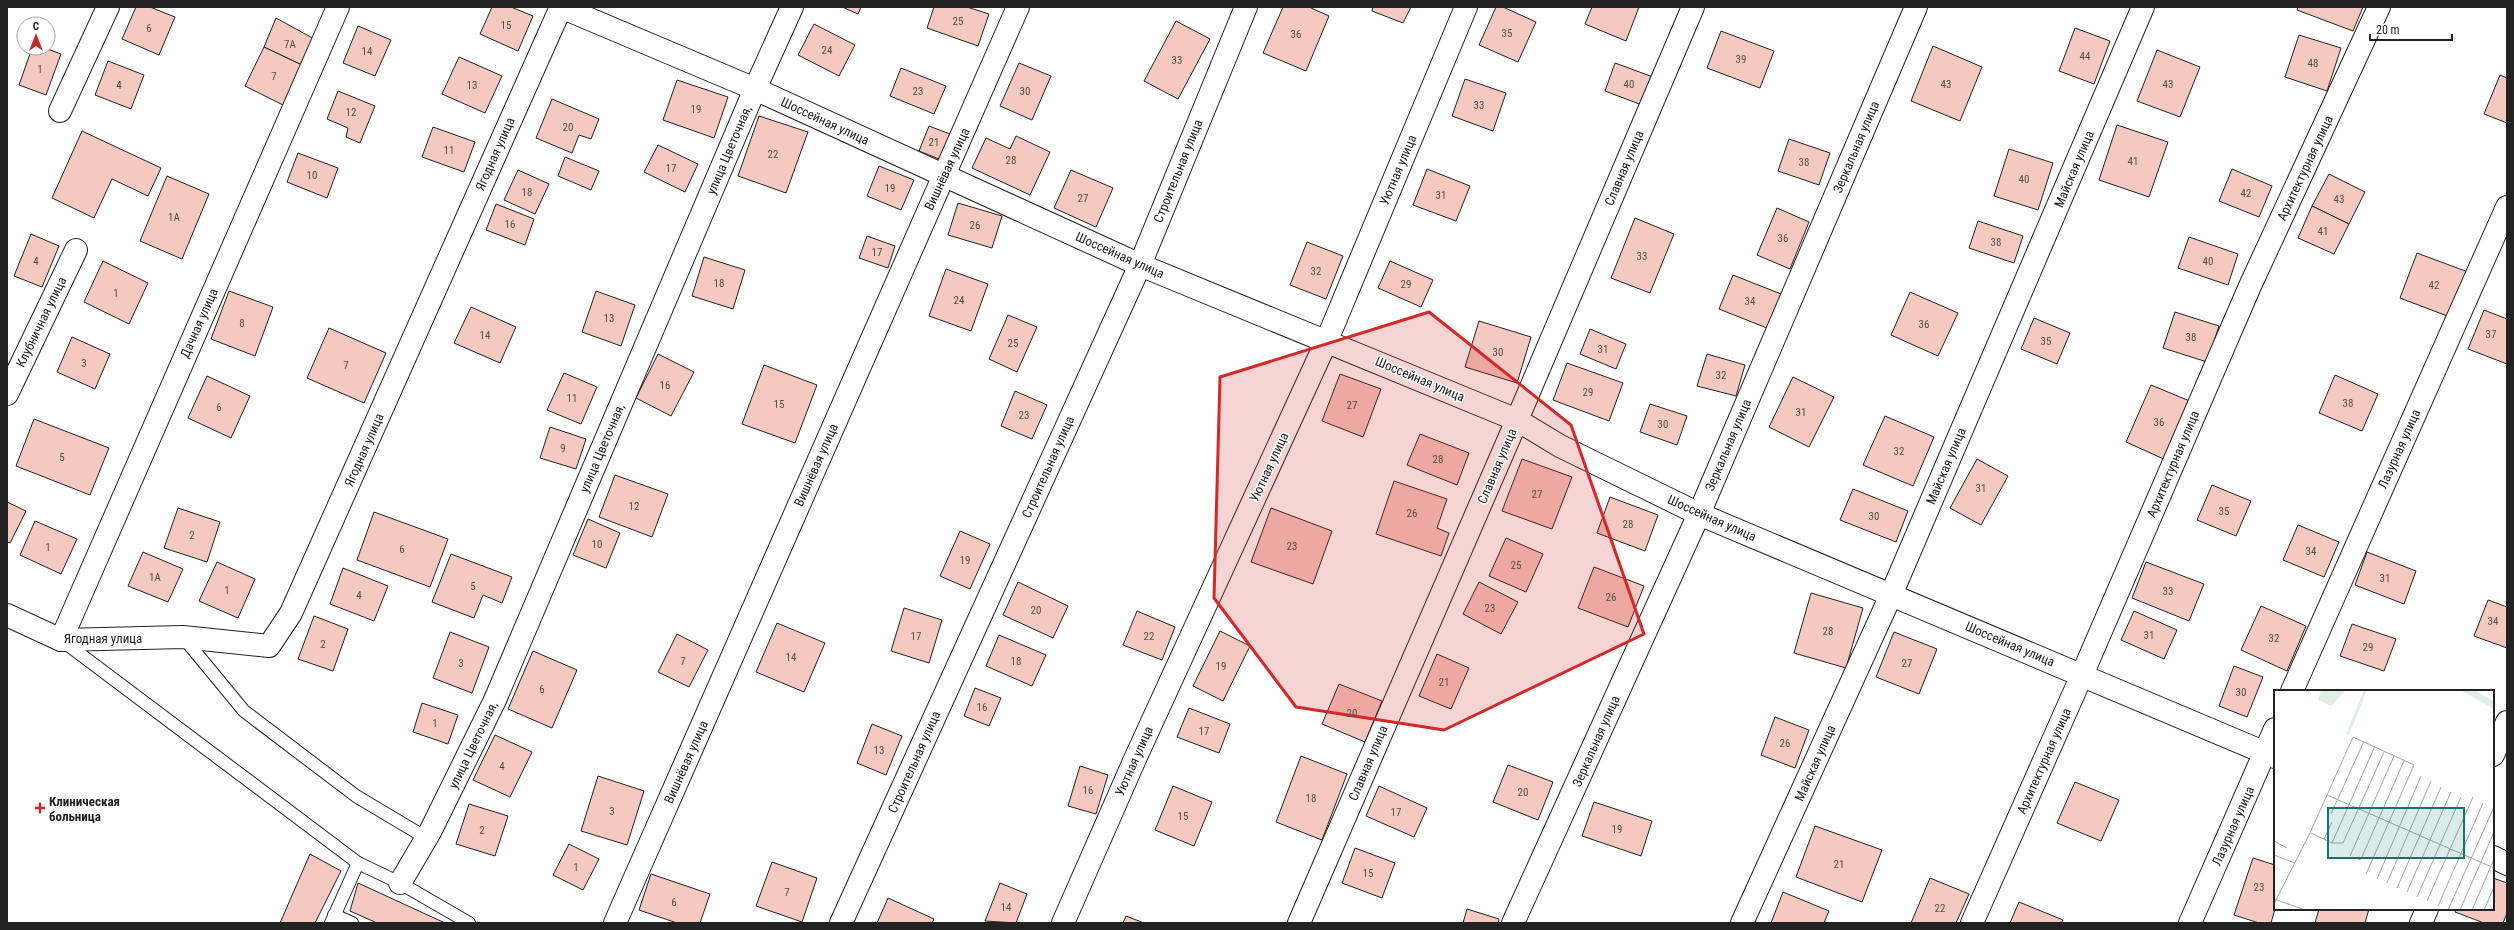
<svg xmlns="http://www.w3.org/2000/svg" width="2514" height="930" viewBox="0 0 2514 930" font-family="'Roboto Condensed',sans-serif">
<style>
.building{fill:#f3c9c0;stroke:#222}
.lines{fill:none;stroke-linecap:round;stroke-linejoin:round}
.service-casing{stroke:#222;stroke-width:14}
.minor-casing{stroke:#222;stroke-width:24}
.service{stroke:#fff;stroke-width:12}
.minor{stroke:#fff;stroke-width:22}
.marked{fill:#d62828;fill-opacity:0.2;stroke:#d62828;stroke-width:3;stroke-linejoin:round}
.poi-dot{fill:#c62828;stroke:#fff;stroke-width:1.5}
.labels{text-anchor:middle;dominant-baseline:central;stroke-width:3;stroke-linejoin:round;paint-order:stroke}
.number-label{font-size:11px;fill:#564c4a}
.street-label{font-size:13px;fill:#222;stroke:#fff}
.poi-label{font-size:13px;font-weight:bold;fill:#222;stroke:#fff;text-anchor:start}
.inset-road{fill:none;stroke:#a7a7a7;stroke-width:1}
.view{fill:#0f766e;fill-opacity:0.15;stroke:#0f766e;stroke-width:2}
.inset-edge{fill:none;stroke:#222;stroke-width:2}
</style>
<rect width="100%" height="100%" fill="#fff"/>
<!-- building -->
<g class="building">
<polygon points="136,7 150,7 175,17 159,55 122,39"/>
<polygon points="492,7 511,7 533,16 518,51 480,34"/>
<polygon points="842,7 861,7 858,14"/>
<polygon points="934,7 967,7 989,14 978,46 927,28"/>
<polygon points="1283,7 1309,7 1329,16 1306,71 1263,53"/>
<polygon points="1373,7 1411,7 1403,23 1372,11"/>
<polygon points="1496,7 1503,7 1536,22 1518,62 1479,45"/>
<polygon points="1592,7 1639,7 1626,41 1585,24"/>
<polygon points="2298,7 2363,7 2353,31 2297,10"/>
<polygon points="276,18 318,41 304,66 264,47"/>
<polygon points="1176,21 1210,39 1178,99 1144,81"/>
<polygon points="814,24 855,45 839,76 798,55"/>
<polygon points="358,26 391,40 375,76 343,63"/>
<polygon points="2075,28 2110,41 2094,84 2059,71"/>
<polygon points="1721,31 1774,51 1760,88 1707,68"/>
<polygon points="2299,35 2341,48 2327,91 2285,77"/>
<polygon points="1933,46 1982,67 1960,121 1911,101"/>
<polygon points="264,47 304,66 285,106 245,86"/>
<polygon points="32,48 45,48 61,54 46,95 19,85"/>
<polygon points="2157,50 2200,67 2180,117 2137,101"/>
<polygon points="459,57 502,76 485,113 442,94"/>
<polygon points="108,61 144,75 131,109 95,95"/>
<polygon points="1019,63 1051,76 1032,120 1000,106"/>
<polygon points="1615,63 1653,77 1642,105 1605,91"/>
<polygon points="901,68 946,86 934,114 890,96"/>
<polygon points="2500,75 2507,78 2507,123 2484,114"/>
<polygon points="1465,79 1506,93 1493,131 1452,116"/>
<polygon points="677,80 728,97 714,138 663,120"/>
<polygon points="338,91 375,106 360,143 346,137 348,128 327,119"/>
<polygon points="552,99 599,119 591,139 579,135 572,153 536,138"/>
<polygon points="759,116 808,132 786,193 738,176"/>
<polygon points="2117,125 2168,142 2149,197 2099,180"/>
<polygon points="929,126 950,134 939,159 919,151"/>
<polygon points="433,127 475,142 464,172 422,157"/>
<polygon points="82,131 161,168 148,196 112,179 94,218 52,198"/>
<polygon points="1016,136 1050,152 1030,195 972,168 986,138 1010,149"/>
<polygon points="1789,139 1830,153 1819,185 1778,171"/>
<polygon points="658,145 698,164 685,192 644,172"/>
<polygon points="2009,149 2053,163 2038,210 1994,196"/>
<polygon points="298,153 338,168 327,198 287,182"/>
<polygon points="565,157 599,171 591,190 558,176"/>
<polygon points="879,166 914,180 901,210 867,196"/>
<polygon points="1427,169 1470,186 1456,221 1413,205"/>
<polygon points="2232,169 2272,186 2259,217 2219,201"/>
<polygon points="518,170 549,184 535,214 504,200"/>
<polygon points="1071,170 1113,188 1096,227 1054,208"/>
<polygon points="2329,174 2365,192 2349,224 2312,206"/>
<polygon points="167,176 209,194 182,259 140,241"/>
<polygon points="958,203 1002,216 992,248 948,235"/>
<polygon points="496,204 534,219 525,245 486,230"/>
<polygon points="2312,206 2349,224 2334,254 2298,238"/>
<polygon points="1777,208 1809,222 1790,269 1757,255"/>
<polygon points="1635,218 1674,234 1650,293 1611,278"/>
<polygon points="1978,221 2023,236 2014,263 1969,248"/>
<polygon points="31,234 59,246 42,287 14,276"/>
<polygon points="867,236 895,246 888,268 859,258"/>
<polygon points="2189,237 2238,254 2228,285 2178,268"/>
<polygon points="1307,242 1343,256 1326,299 1290,285"/>
<polygon points="2417,253 2468,272 2450,317 2400,298"/>
<polygon points="704,257 745,270 733,309 692,296"/>
<polygon points="103,261 148,283 129,324 84,302"/>
<polygon points="1390,261 1433,280 1421,307 1378,288"/>
<polygon points="946,269 988,284 971,331 929,316"/>
<polygon points="1733,275 1781,294 1767,328 1719,309"/>
<polygon points="229,291 273,307 255,356 211,339"/>
<polygon points="596,291 635,305 621,346 582,332"/>
<polygon points="1910,292 1958,313 1938,356 1891,335"/>
<polygon points="471,307 516,327 500,363 454,343"/>
<polygon points="2484,310 2507,319 2507,364 2468,349"/>
<polygon points="2175,312 2219,326 2207,362 2163,348"/>
<polygon points="1008,315 1037,327 1017,372 989,359"/>
<polygon points="2034,318 2070,333 2057,364 2021,349"/>
<polygon points="1479,321 1531,337 1517,383 1465,367"/>
<polygon points="329,328 386,353 364,403 307,378"/>
<polygon points="1590,329 1626,344 1616,369 1580,354"/>
<polygon points="72,337 110,354 95,389 57,372"/>
<polygon points="658,354 694,372 671,416 636,398"/>
<polygon points="1707,354 1745,365 1736,396 1697,386"/>
<polygon points="1567,363 1623,383 1609,421 1553,400"/>
<polygon points="764,365 817,385 795,443 742,424"/>
<polygon points="564,373 597,387 581,424 547,410"/>
<polygon points="1340,374 1381,389 1363,437 1322,421"/>
<polygon points="2335,375 2378,394 2362,431 2319,413"/>
<polygon points="207,376 250,396 231,438 188,418"/>
<polygon points="1793,377 1834,397 1809,447 1769,427"/>
<polygon points="2151,385 2192,402 2166,460 2126,442"/>
<polygon points="1015,391 1047,405 1032,439 1001,426"/>
<polygon points="1650,404 1687,416 1677,445 1640,432"/>
<polygon points="1885,416 1934,437 1913,486 1863,465"/>
<polygon points="34,419 109,448 90,495 16,466"/>
<polygon points="550,427 586,439 576,469 540,458"/>
<polygon points="1420,434 1469,453 1457,485 1407,465"/>
<polygon points="1522,459 1572,477 1552,529 1502,511"/>
<polygon points="1977,459 2008,476 1981,525 1950,508"/>
<polygon points="615,475 668,494 652,537 599,517"/>
<polygon points="1394,481 1447,499 1437,528 1449,533 1441,556 1376,534"/>
<polygon points="2212,485 2251,501 2236,536 2197,520"/>
<polygon points="1853,489 1908,511 1896,542 1840,520"/>
<polygon points="1610,497 1658,515 1645,551 1597,533"/>
<polygon points="7,502 26,511 10,543 7,542"/>
<polygon points="178,508 220,522 207,562 164,548"/>
<polygon points="1271,508 1332,531 1313,584 1251,562"/>
<polygon points="374,512 448,539 430,587 357,560"/>
<polygon points="588,519 620,533 606,568 573,555"/>
<polygon points="35,521 77,539 61,574 20,555"/>
<polygon points="2298,525 2339,542 2324,577 2283,560"/>
<polygon points="960,531 990,544 970,589 940,576"/>
<polygon points="1506,538 1543,554 1526,592 1489,576"/>
<polygon points="143,552 183,569 168,602 128,586"/>
<polygon points="2367,552 2416,571 2404,604 2355,585"/>
<polygon points="451,554 512,577 502,603 483,595 474,618 432,602"/>
<polygon points="217,562 255,579 238,618 199,601"/>
<polygon points="2146,562 2204,584 2189,621 2132,598"/>
<polygon points="1594,567 1644,586 1628,627 1578,608"/>
<polygon points="343,568 388,586 374,621 330,604"/>
<polygon points="1018,582 1068,606 1053,638 1003,615"/>
<polygon points="1479,582 1518,602 1501,634 1463,614"/>
<polygon points="1811,593 1863,608 1846,668 1794,653"/>
<polygon points="2488,600 2507,607 2507,648 2474,636"/>
<polygon points="2261,606 2306,626 2287,671 2241,650"/>
<polygon points="904,608 942,620 929,663 891,651"/>
<polygon points="1137,611 1175,627 1162,660 1123,645"/>
<polygon points="2134,611 2177,630 2164,659 2121,640"/>
<polygon points="314,616 348,629 333,671 298,659"/>
<polygon points="777,623 825,643 804,692 756,672"/>
<polygon points="2352,624 2396,639 2384,671 2340,656"/>
<polygon points="1220,631 1250,646 1223,701 1193,686"/>
<polygon points="450,632 489,647 472,693 433,678"/>
<polygon points="1894,632 1937,649 1919,694 1876,677"/>
<polygon points="677,634 708,650 689,687 658,672"/>
<polygon points="999,635 1046,655 1032,686 986,666"/>
<polygon points="533,651 577,670 552,728 508,709"/>
<polygon points="1437,654 1469,668 1451,709 1419,696"/>
<polygon points="2234,666 2263,677 2247,717 2219,706"/>
<polygon points="1339,684 1382,701 1365,742 1322,724"/>
<polygon points="975,688 1001,698 989,726 964,716"/>
<polygon points="422,703 458,715 448,744 413,732"/>
<polygon points="1189,708 1230,724 1219,753 1177,737"/>
<polygon points="1775,717 1809,730 1795,768 1761,755"/>
<polygon points="872,724 902,736 886,775 857,763"/>
<polygon points="495,735 532,752 510,797 473,780"/>
<polygon points="1301,756 1347,774 1322,840 1276,822"/>
<polygon points="1508,765 1553,782 1538,820 1493,802"/>
<polygon points="1080,766 1108,775 1096,814 1068,806"/>
<polygon points="598,776 644,791 627,845 581,831"/>
<polygon points="2075,782 2119,800 2101,841 2057,823"/>
<polygon points="1173,786 1212,802 1194,846 1155,830"/>
<polygon points="1379,786 1427,808 1414,837 1366,816"/>
<polygon points="1594,802 1652,821 1641,856 1582,836"/>
<polygon points="469,804 508,816 495,856 456,844"/>
<polygon points="1815,826 1882,850 1862,902 1796,877"/>
<polygon points="569,844 599,859 583,890 553,875"/>
<polygon points="1355,848 1395,863 1382,898 1342,883"/>
<polygon points="310,854 341,871 315,923 280,923"/>
<polygon points="2253,858 2275,865 2275,909 2271,923 2259,923 2234,915"/>
<polygon points="772,862 817,878 802,922 756,906"/>
<polygon points="651,874 710,894 700,923 677,923 639,910"/>
<polygon points="1930,878 1969,894 1956,923 1911,923"/>
<polygon points="2493,878 2507,883 2507,913 2503,923 2484,923 2455,912 2456,909 2493,909"/>
<polygon points="358,883 445,923 377,923 350,911"/>
<polygon points="1000,883 1027,894 1016,923 985,921"/>
<polygon points="1783,892 1829,911 1824,923 1771,923"/>
<polygon points="888,898 934,919 932,923 877,923"/>
<polygon points="2019,902 2063,920 2061,923 2010,923"/>
<polygon points="1467,909 1499,919 1498,923 1463,923"/>
<polygon points="2319,909 2369,909 2365,923 2315,923"/>
<polygon points="1126,916 1144,923 1123,923"/>
</g>
<g class="lines">
<defs>
<g id="service">
<polyline points="183,637 244,711 356,796 418,833 430,832"/>
<polyline points="64,642 358,863 400,883 469,923"/>
<polyline points="334,915 352,923"/>
<polyline points="331,923 358,863"/>
</g>
<g id="minor">
<polyline points="561,7 755,89 1140,265 1517,420 1560,446 1699,514 2275,757"/>
<polyline points="60,111 108,7"/>
<polyline points="7,394 76,250"/>
<polyline points="7,615 61,640 183,637 269,646 291,613 561,7"/>
<polyline points="61,640 338,7"/>
<polyline points="2292,691 2507,207"/>
<polyline points="2493,755 2507,722"/>
<polyline points="2493,857 2507,864"/>
<polyline points="400,883 430,832 495,700 755,89 792,7"/>
<polyline points="615,923 1018,7"/>
<polyline points="841,923 1140,265 1246,7"/>
<polyline points="1063,923 1135,759 1327,340 1466,7"/>
<polyline points="1299,923 1517,420 1693,7"/>
<polyline points="1513,923 1699,514 1916,7"/>
<polyline points="1742,923 1891,595 2143,7"/>
<polyline points="1972,923 2082,675 2250,286 2379,7"/>
<polyline points="2190,923 2275,729"/>
<polyline points="2421,923 2427,909"/>
</g>
</defs>
<!-- service casing -->
<use href="#service" class="service-casing"/>
<!-- minor casing -->
<use href="#minor" class="minor-casing"/>
<!-- service -->
<use href="#service" class="service"/>
<!-- minor -->
<use href="#minor" class="minor"/>
</g>
<!-- marked area -->
<path class="marked" d="M1429,312L1571,425L1644,634L1444,730L1296,707L1214,598L1220,377Z"/>
<!-- markers -->
<path class="poi-dot" d="M38 802h4v4h4v4h-4v4h-4v-4h-4v-4h4z"/>
<g class="labels">
<!-- number labels -->
<g class="number-label">
<text x="958" y="21">25</text>
<text x="506" y="25">15</text>
<text x="149" y="28">6</text>
<text x="1507" y="33">35</text>
<text x="1296" y="34">36</text>
<text x="290" y="44">7А</text>
<text x="827" y="50">24</text>
<text x="367" y="51">14</text>
<text x="2085" y="56">44</text>
<text x="1741" y="59">39</text>
<text x="1177" y="60">33</text>
<text x="2313" y="63">48</text>
<text x="40" y="69">1</text>
<text x="274" y="76">7</text>
<text x="1629" y="84">40</text>
<text x="1946" y="84">43</text>
<text x="2168" y="84">43</text>
<text x="119" y="85">4</text>
<text x="472" y="85">13</text>
<text x="918" y="91">23</text>
<text x="1025" y="91">30</text>
<text x="1479" y="105">33</text>
<text x="696" y="109">19</text>
<text x="351" y="112">12</text>
<text x="568" y="127">20</text>
<text x="934" y="142">21</text>
<text x="449" y="150">11</text>
<text x="773" y="154">22</text>
<text x="1011" y="160">28</text>
<text x="2133" y="161">41</text>
<text x="1804" y="162">38</text>
<text x="671" y="168">17</text>
<text x="312" y="175">10</text>
<text x="2024" y="179">40</text>
<text x="890" y="188">19</text>
<text x="527" y="192">18</text>
<text x="2246" y="193">42</text>
<text x="1441" y="195">31</text>
<text x="1083" y="198">27</text>
<text x="2339" y="199">43</text>
<text x="174" y="217">1А</text>
<text x="510" y="224">16</text>
<text x="975" y="225">26</text>
<text x="2323" y="231">41</text>
<text x="1783" y="238">36</text>
<text x="1996" y="242">38</text>
<text x="877" y="252">17</text>
<text x="1642" y="256">33</text>
<text x="36" y="261">4</text>
<text x="2208" y="261">40</text>
<text x="1316" y="271">32</text>
<text x="719" y="283">18</text>
<text x="1406" y="284">29</text>
<text x="2434" y="285">42</text>
<text x="116" y="293">1</text>
<text x="959" y="300">24</text>
<text x="1750" y="301">34</text>
<text x="609" y="318">13</text>
<text x="242" y="323">8</text>
<text x="1924" y="324">36</text>
<text x="2491" y="334">37</text>
<text x="485" y="335">14</text>
<text x="2191" y="337">38</text>
<text x="2046" y="341">35</text>
<text x="1013" y="343">25</text>
<text x="1603" y="349">31</text>
<text x="1498" y="352">30</text>
<text x="84" y="363">3</text>
<text x="346" y="365">7</text>
<text x="1721" y="375">32</text>
<text x="665" y="385">16</text>
<text x="1588" y="392">29</text>
<text x="572" y="398">11</text>
<text x="2348" y="403">38</text>
<text x="779" y="404">15</text>
<text x="1352" y="405">27</text>
<text x="219" y="407">6</text>
<text x="1801" y="412">31</text>
<text x="1024" y="415">23</text>
<text x="2159" y="422">36</text>
<text x="1663" y="424">30</text>
<text x="563" y="448">9</text>
<text x="1899" y="451">32</text>
<text x="62" y="457">5</text>
<text x="1438" y="459">28</text>
<text x="1981" y="488">31</text>
<text x="1537" y="494">27</text>
<text x="634" y="506">12</text>
<text x="2224" y="511">35</text>
<text x="1412" y="513">26</text>
<text x="1874" y="516">30</text>
<text x="1628" y="524">28</text>
<text x="192" y="535">2</text>
<text x="597" y="544">10</text>
<text x="1292" y="546">23</text>
<text x="48" y="547">1</text>
<text x="402" y="549">6</text>
<text x="2311" y="551">34</text>
<text x="965" y="560">19</text>
<text x="1516" y="565">25</text>
<text x="155" y="577">1А</text>
<text x="2385" y="578">31</text>
<text x="473" y="586">5</text>
<text x="227" y="590">1</text>
<text x="2168" y="591">33</text>
<text x="359" y="595">4</text>
<text x="1611" y="597">26</text>
<text x="1490" y="608">23</text>
<text x="1036" y="610">20</text>
<text x="2493" y="621">34</text>
<text x="1828" y="631">28</text>
<text x="2149" y="635">31</text>
<text x="916" y="636">17</text>
<text x="1149" y="636">22</text>
<text x="2274" y="638">32</text>
<text x="323" y="644">2</text>
<text x="2368" y="647">29</text>
<text x="791" y="657">14</text>
<text x="683" y="661">7</text>
<text x="1016" y="661">18</text>
<text x="461" y="663">3</text>
<text x="1907" y="663">27</text>
<text x="1221" y="666">19</text>
<text x="1444" y="682">21</text>
<text x="542" y="689">6</text>
<text x="2241" y="692">30</text>
<text x="982" y="707">16</text>
<text x="1352" y="713">20</text>
<text x="435" y="723">1</text>
<text x="1204" y="731">17</text>
<text x="1785" y="743">26</text>
<text x="879" y="750">13</text>
<text x="502" y="766">4</text>
<text x="1088" y="790">16</text>
<text x="1523" y="792">20</text>
<text x="1311" y="798">18</text>
<text x="612" y="811">3</text>
<text x="1396" y="812">17</text>
<text x="1183" y="816">15</text>
<text x="1617" y="829">19</text>
<text x="482" y="830">2</text>
<text x="1839" y="864">21</text>
<text x="576" y="867">1</text>
<text x="1368" y="873">15</text>
<text x="2259" y="887">23</text>
<text x="787" y="892">7</text>
<text x="674" y="902">6</text>
<text x="1006" y="907">14</text>
<text x="1940" y="908">22</text>
</g>
<!-- street labels -->
<g class="street-label">
<text transform="translate(825 121) rotate(25)">Шоссейная улица</text>
<text transform="translate(1856 147) rotate(-67)">Зеркальная улица</text>
<text transform="translate(729 150) rotate(-67)">улица Цветочная,</text>
<text transform="translate(495 154) rotate(-66)">Ягодная улица</text>
<text transform="translate(1624 168) rotate(-67)">Славная улица</text>
<text transform="translate(2305 168) rotate(-65)">Архитектурная улица</text>
<text transform="translate(947 169) rotate(-65)">Вишнёвая улица</text>
<text transform="translate(2074 169) rotate(-67)">Майская улица</text>
<text transform="translate(1398 170) rotate(-67)">Уютная улица</text>
<text transform="translate(1178 171) rotate(-68)">Строительная улица</text>
<text transform="translate(1120 255) rotate(24)">Шоссейная улица</text>
<text transform="translate(41 322) rotate(-64)">Клубничная улица</text>
<text transform="translate(199 323) rotate(-66)">Дачная улица</text>
<text transform="translate(1420 379) rotate(23)">Шоссейная улица</text>
<text transform="translate(1728 445) rotate(-67)">Зеркальная улица</text>
<text transform="translate(602 448) rotate(-67)">улица Цветочная,</text>
<text transform="translate(2399 449) rotate(-66)">Лазурная улица</text>
<text transform="translate(364 450) rotate(-66)">Ягодная улица</text>
<text transform="translate(2173 464) rotate(-67)">Архитектурная улица</text>
<text transform="translate(816 465) rotate(-66)">Вишнёвая улица</text>
<text transform="translate(1497 466) rotate(-67)">Славная улица</text>
<text transform="translate(1946 466) rotate(-67)">Майская улица</text>
<text transform="translate(1048 467) rotate(-66)">Строительная улица</text>
<text transform="translate(1269 467) rotate(-65)">Уютная улица</text>
<text transform="translate(1712 518) rotate(24)">Шоссейная улица</text>
<text x="103" y="638">Ягодная улица</text>
<text transform="translate(2010 644) rotate(23)">Шоссейная улица</text>
<text transform="translate(1596 741) rotate(-66)">Зеркальная улица</text>
<text transform="translate(473 745) rotate(-64)">улица Цветочная,</text>
<text transform="translate(1134 761) rotate(-66)">Уютная улица</text>
<text transform="translate(2044 761) rotate(-66)">Архитектурная улица</text>
<text transform="translate(686 762) rotate(-66)">Вишнёвая улица</text>
<text transform="translate(914 762) rotate(-66)">Строительная улица</text>
<text transform="translate(1368 763) rotate(-67)">Славная улица</text>
<text transform="translate(1815 763) rotate(-66)">Майская улица</text>
<text transform="translate(2233 826) rotate(-66)">Лазурная улица</text>
</g>
<!-- poi labels -->
<g class="poi-label">
<text x="49" y="801">Клиническая<tspan x="49" dy="15">больница</tspan></text>
</g>
</g>
<!-- overview -->
<g transform="translate(2274 690)">
<rect width="220" height="220" fill="#fff"/>
<path d="M47,0H72L57,16L44,10ZM90,0H93L75,45L72,44ZM186,0H201L220,12V19Z" fill="#e0efe3"/>
<path class="inset-road" d="M53,105L220,178M57,124L90,51M37,143L58,153H69L110,62M50,149L58,132M0,151L13,158M58,153L101,56M0,165L21,173M76,166L120,66M84,170L87,169L130,71M103,189L147,86M113,193L157,91M123,198L167,97M133,202L177,102M143,207L187,107M0,209L31,220M153,211L199,107M0,214L36,143L79,47L140,75L92,184M164,216L209,113M174,220L220,117M186,220L220,142M198,220L220,169M210,220L220,197"/>
<path class="view" d="M54,118H190V168H54Z"/>
<rect width="220" height="220" class="inset-edge"/>
</g>
<!-- border -->
<rect width="2514" height="930" fill="none" stroke="#222222" stroke-width="16"/>
<!-- north arrow -->
<g transform="translate(36 36)"><circle r="19" fill="#ffffff" stroke="#a7a7a7"/>
<path d="M0-3L7 15L0 10L-7 15Z" fill="#c62828"/>
<text y="-6" font-size="11" font-weight="bold" text-anchor="middle" fill="#222222">С</text>
</g>
<!-- scale -->
<path d="M2370 34v6h82v-6" fill="none" stroke="#222222" stroke-width="2"/>
<text x="2376" y="34" font-size="12" fill="#222222" stroke="#ffffff" stroke-width="3" paint-order="stroke">20 m</text>
</svg>
